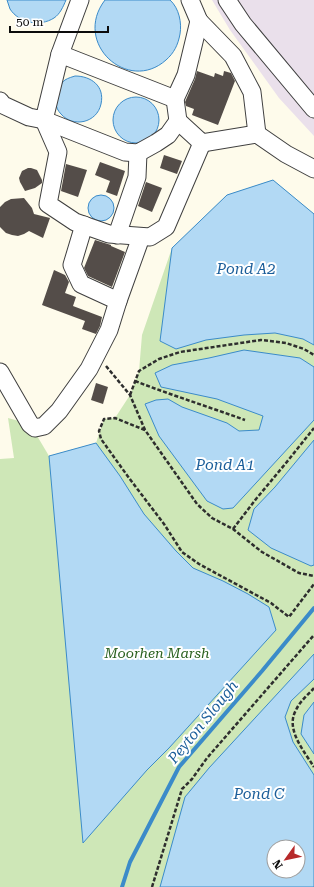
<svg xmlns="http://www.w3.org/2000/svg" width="314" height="887" viewBox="0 0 314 887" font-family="'Roboto Serif',serif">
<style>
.industrial{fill:#eae0eb}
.green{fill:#cee7b7;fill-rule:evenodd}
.water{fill:#b2d9f4;stroke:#3b8bc9;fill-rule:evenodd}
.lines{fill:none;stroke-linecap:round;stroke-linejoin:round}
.stream{stroke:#3b8bc9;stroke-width:4}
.building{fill:#544d49}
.minor-casing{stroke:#3f3f3f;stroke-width:19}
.path{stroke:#2e2e2e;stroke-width:2.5;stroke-dasharray:4 2;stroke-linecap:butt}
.minor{stroke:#fff;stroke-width:17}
.labels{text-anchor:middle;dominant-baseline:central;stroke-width:4;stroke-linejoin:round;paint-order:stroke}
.park-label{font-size:14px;font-style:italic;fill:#2a611f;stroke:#fff}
.water-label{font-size:15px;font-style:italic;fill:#1a5d99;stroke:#fff}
</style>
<rect width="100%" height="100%" fill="#fefbeb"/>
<!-- industrial -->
<polygon class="industrial" points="212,0 314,0 314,136 279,98 230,30"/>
<!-- green -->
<path class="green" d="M273,180L314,214V887H0V459L14,458L8,418L30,424L49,456L96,443L104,419L115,418L130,395L139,371L142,335L172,248L227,195ZM274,847H298V871H274Z"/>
<!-- water -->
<g class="water">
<path d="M7,0H66C63,7 60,14 54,18C40,27 19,23 10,9C9,6 8,3 7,0Z"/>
<path d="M105,0H170C179,8 182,23 180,34C178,45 174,53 166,60C128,94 72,43 105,0Z"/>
<path d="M75,76C91,76 105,86 101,104C97,123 73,128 61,114C58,111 56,107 56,103C56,100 58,97 58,94C62,81 62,80 75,76Z"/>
<circle cx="136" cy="120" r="23"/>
<polygon points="273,180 314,214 314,345 303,339 275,333 244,335 206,340 176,349 160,341 172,248 227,195"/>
<circle cx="101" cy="208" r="13"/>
<polygon points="244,350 300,358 314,367 314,420 233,508 223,509 207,501 159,436 145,404 156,400 168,399 182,407 227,423 239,431 259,430 263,416 217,399 161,387 155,373 172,365 209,358"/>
<polygon points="314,440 314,565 311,566 271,548 248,530 254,509 275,487"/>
<polygon points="96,443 120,476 144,514 176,551 193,568 223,581 248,594 269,607 276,630 169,748 147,770 83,843 49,456"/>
<path d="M314,654V679L291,701L285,717L293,742L314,775V887H160L185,797L209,768ZM274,847H298V871H274Z"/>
<polygon points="314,702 314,754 301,734 304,715"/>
</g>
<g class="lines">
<!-- stream -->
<polyline class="stream" points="122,887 130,862 179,767 262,671 314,608"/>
</g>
<!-- building -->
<g class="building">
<polygon points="197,71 214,77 215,73 223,76 224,71 231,73 235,81 218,125 192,115 194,109 186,106 185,102 195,79"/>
<polygon points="164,155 182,161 177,174 160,168"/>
<polygon points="100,162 125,171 117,196 106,192 110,181 95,175"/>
<polygon points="66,164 87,170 78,197 61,191"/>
<polygon points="28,168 31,168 37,170 42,180 42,183 35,188 25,191 20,182 19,178 22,171"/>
<polygon points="146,182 162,188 152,212 138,206"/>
<polygon points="24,198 32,208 34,214 50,218 43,238 29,231 24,234 18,236 12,235 6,233 0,227 0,207 5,202 11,199"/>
<polygon points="95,240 111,245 111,246 125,252 112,287 88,276 84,268"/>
<polygon points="54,270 65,275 69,282 65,293 76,297 73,306 102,317 100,326 96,334 82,329 85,321 42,305"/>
<polygon points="96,383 108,387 103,404 91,400"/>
</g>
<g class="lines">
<defs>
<g id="minor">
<polyline points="80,0 60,54 175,99"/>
<polyline points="190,0 199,21 186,75 175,99 178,121 202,143 257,134 286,154 314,169"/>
<polyline points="227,0 243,24 314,109"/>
<polyline points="199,21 233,56 252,92 257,134"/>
<polyline points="0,101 3,105 29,117 44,120 60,54"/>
<polyline points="44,120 58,152 48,204 75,222 109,234 150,237 166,227 202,143"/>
<polyline points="44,120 125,152 138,153 156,143 168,135 178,121"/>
<polyline points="84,225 72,265 81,284 118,301 141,237"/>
<polyline points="117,235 137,177 138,153"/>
<polyline points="0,372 30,424 35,428 44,426 59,411 89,369 109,330 118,301"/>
</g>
</defs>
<!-- minor casing -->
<use href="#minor" class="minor-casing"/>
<!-- path -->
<g class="path">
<polyline points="106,366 130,395 145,430 197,504 212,518 233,529 262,552 299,573 314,576"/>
<path d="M135,381C171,395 209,407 245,420"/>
<polyline points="130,395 139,371 159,359 180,352 261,340 286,343 304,349 314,355"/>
<polyline points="145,430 115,418 104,419 99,431 101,439 129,478 164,524 182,552 199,564 271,603 289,617 314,584"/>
<polyline points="233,529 256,499 286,463 314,428"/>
<path d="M314,688C308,695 300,701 296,710C285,729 304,751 314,767"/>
<polyline points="152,887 182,789 192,779 207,758 314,635"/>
</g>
<!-- minor -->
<use href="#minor" class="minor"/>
</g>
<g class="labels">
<!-- park labels -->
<g class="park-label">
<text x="157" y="653">Moorhen Marsh</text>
</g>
<!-- water labels -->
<g class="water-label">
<text x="246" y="269">Pond A2</text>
<text x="225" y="465">Pond A1</text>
<text transform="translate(203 722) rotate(-51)">Peyton Slough</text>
<text x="259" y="794">Pond C</text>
</g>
</g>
<!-- north arrow -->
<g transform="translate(286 859) rotate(237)"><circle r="19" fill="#ffffff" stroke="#9e9e9e"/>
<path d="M0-3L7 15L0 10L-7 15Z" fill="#b7292a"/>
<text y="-6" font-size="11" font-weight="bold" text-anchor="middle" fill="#0c0c0c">N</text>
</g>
<!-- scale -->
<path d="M10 26v6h98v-6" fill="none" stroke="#0c0c0c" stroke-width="2"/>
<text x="16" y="26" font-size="12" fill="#0c0c0c" stroke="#ffffff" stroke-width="3" paint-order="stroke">50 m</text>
</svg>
